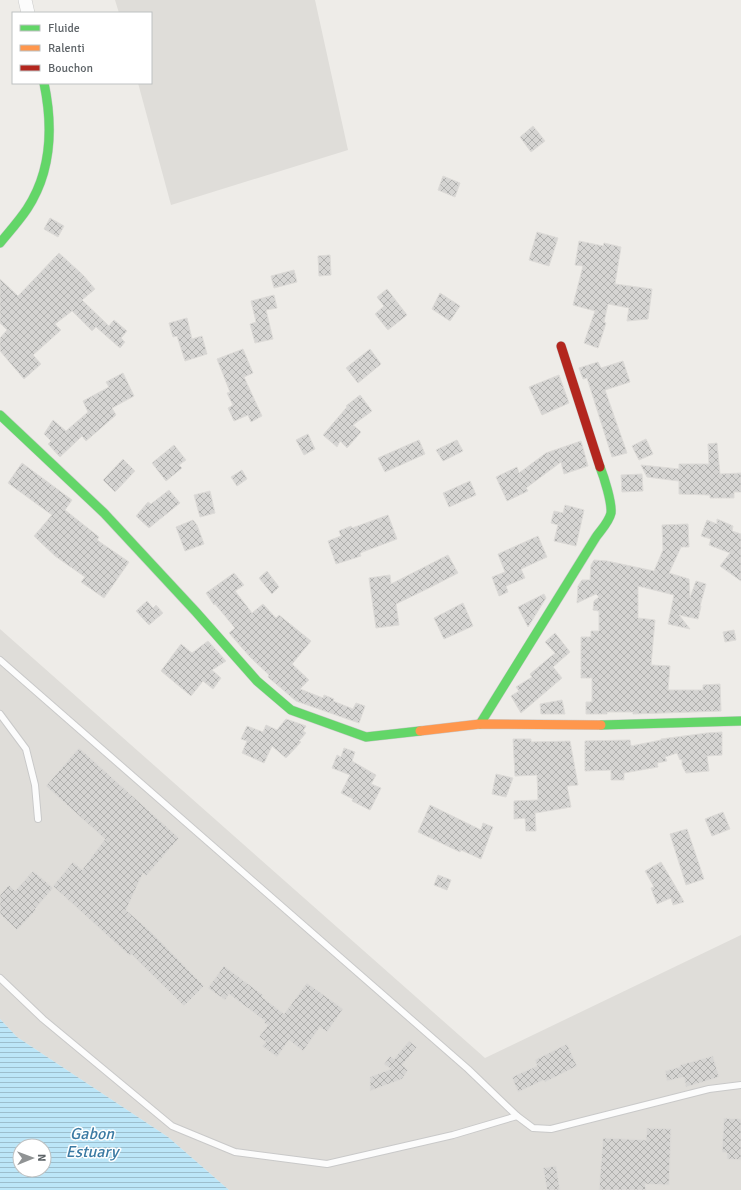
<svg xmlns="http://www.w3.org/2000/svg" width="741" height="1190" viewBox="0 0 741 1190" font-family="Signika,sans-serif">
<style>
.industrial{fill:#dfddd9}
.water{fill:url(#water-rules);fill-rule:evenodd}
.building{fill:url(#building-cross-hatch);stroke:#dddbd8}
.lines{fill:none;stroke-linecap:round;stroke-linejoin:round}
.lane-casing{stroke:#c9c9c9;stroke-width:8}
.street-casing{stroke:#c9c9c9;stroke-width:14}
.fast-casing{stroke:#c9c9c9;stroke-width:10}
.slow-casing{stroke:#c9c9c9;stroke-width:10}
.jam-casing{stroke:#c9c9c9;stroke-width:10}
.lane{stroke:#fcfcfc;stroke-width:6}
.street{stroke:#fcfcfc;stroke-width:13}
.fast{stroke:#63d668;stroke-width:9}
.slow{stroke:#ff974d;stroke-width:9}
.jam{stroke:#b3261e;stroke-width:9}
.labels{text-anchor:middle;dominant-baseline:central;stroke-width:3;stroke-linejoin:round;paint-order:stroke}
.water-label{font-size:16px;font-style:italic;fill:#3b7aa3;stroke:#fff}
</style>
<defs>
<pattern id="water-rules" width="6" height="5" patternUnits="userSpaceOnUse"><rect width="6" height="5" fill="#bce6f8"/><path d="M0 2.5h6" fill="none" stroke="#9cbecd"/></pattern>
<pattern id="building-cross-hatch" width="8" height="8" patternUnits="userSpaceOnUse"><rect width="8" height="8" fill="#d5d4d2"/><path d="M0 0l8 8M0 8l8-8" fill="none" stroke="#b0b0ae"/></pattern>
</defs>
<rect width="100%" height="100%" fill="#eeece8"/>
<!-- industrial -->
<g class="industrial">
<polygon points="115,0 315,0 348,150 171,205 138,83 151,83 151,13 119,13"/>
<polygon points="0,629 485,1058 741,935 741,1190 229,1190 168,1137 17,1037 0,1019"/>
</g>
<!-- water -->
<path class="water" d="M0,1019L17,1037L168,1137L229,1190H0ZM20,1146H44V1170H20Z"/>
<!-- building -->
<g class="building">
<polygon points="533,126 545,141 531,152 520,137"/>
<polygon points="443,176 460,183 455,197 438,190"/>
<polygon points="50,218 64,226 58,237 44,229"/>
<polygon points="537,232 558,238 549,266 529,260"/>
<polygon points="579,241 603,246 604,243 621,247 615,284 652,289 648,319 627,321 629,308 608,304 604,322 606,323 598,348 584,343 595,311 573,305 583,266 575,265"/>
<polygon points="59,253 83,275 95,289 82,300 109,326 114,320 127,331 121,338 125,342 120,348 96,327 92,331 72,311 55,324 61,330 33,355 41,364 24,379 0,351 0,338 7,330 0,323 0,279 18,296"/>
<polygon points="330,255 331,275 319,276 318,256"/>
<polygon points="294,270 297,282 274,288 271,276"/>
<polygon points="387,289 407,315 388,330 375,314 384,306 377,297"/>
<polygon points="440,293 460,306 450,321 432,309"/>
<polygon points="274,295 277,308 266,310 273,339 255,343 250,324 256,322 251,301"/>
<polygon points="187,318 192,339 202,336 207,354 185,361 177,336 173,337 169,323"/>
<polygon points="243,349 253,373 244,377 262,416 251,422 248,415 234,421 228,408 233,405 227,393 230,392 217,359"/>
<polygon points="370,349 381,364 358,383 346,368"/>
<polygon points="623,361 630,382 605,390 627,453 612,457 587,378 583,379 579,368 598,362 601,368"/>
<polygon points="123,373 134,396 112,408 116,415 86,441 82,436 60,457 48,444 51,441 44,434 53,420 66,431 88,412 83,401 109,387 106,382"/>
<polygon points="559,375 569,403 542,415 529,387"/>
<polygon points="360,395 372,411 353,425 361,432 347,448 340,441 337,447 323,435 347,407 346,406"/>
<polygon points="308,434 315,449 304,455 296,440"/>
<polygon points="646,439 653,454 639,460 632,446"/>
<polygon points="419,440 425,454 385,472 378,458"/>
<polygon points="457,440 463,451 443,461 436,450"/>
<polygon points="581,441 588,466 564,474 561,462 526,488 528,491 507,501 496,477 517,467 519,473 546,453"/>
<polygon points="717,443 720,474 741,473 741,492 734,492 734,498 710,498 710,495 679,494 679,481 647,477 641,465 679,469 679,464 709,464 708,444"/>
<polygon points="174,445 186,460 179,465 182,468 166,481 152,463"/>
<polygon points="123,459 135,471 115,492 103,480"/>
<polygon points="22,463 72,500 65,510 99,537 97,540 129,562 104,598 81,582 85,577 55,556 34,536 52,515 8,483"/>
<polygon points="242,470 247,479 237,486 231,477"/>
<polygon points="642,474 643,491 622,492 621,475"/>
<polygon points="470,481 476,495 449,507 443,493"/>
<polygon points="169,490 180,503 149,528 136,516 148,502 151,504"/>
<polygon points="210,491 215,513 200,517 194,495"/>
<polygon points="565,505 584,510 576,546 554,541 558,525 551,523 554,511 563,513"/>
<polygon points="388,515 397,539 360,553 361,556 336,564 328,541 341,536 339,531 351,526 352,528"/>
<polygon points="717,519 733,526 732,531 741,534 741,581 720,566 730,553 709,545 711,539 701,536 707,520 717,524"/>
<polygon points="193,520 197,525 204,544 185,551 176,527"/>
<polygon points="688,524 689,547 681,547 669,573 689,579 690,598 696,581 706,584 700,606 701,606 698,619 679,615 690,629 668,624 674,595 638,586 638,618 655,620 651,665 670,666 668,690 703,690 703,685 720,684 721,711 633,714 633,712 607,712 607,714 586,714 586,702 592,702 592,678 581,678 581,637 591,637 591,631 599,631 599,611 593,610 594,601 599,597 596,594 577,603 578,586 582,580 590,580 591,565 594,560 607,561 654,571 663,550 662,525"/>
<polygon points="538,536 547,557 521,569 525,578 506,586 508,592 499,596 492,577 505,572 498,554"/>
<polygon points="448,555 458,573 431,587 396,604 399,625 376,628 369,578 390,575 391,584"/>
<polygon points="267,571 279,587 272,594 259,578"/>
<polygon points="234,573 244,585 235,591 252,613 263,604 276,618 279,615 311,641 292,664 309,680 300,689 323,698 324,695 334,699 333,701 353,709 356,703 365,706 359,723 296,701 268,677 269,675 251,658 229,633 235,628 215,604 214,605 206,593"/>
<polygon points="544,594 546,598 528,627 518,607"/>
<polygon points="147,601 153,608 156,605 163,613 149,625 136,611"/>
<polygon points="463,603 473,626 444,639 434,618"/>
<polygon points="734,630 736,640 725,642 723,632"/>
<polygon points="555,633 570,652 553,667 562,678 521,713 511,696 519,691 516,687 532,677 530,674 555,653 545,642"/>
<polygon points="208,641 226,661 212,670 221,678 213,689 203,681 191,696 161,671 181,644 192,653"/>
<polygon points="562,700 565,714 541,714 540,704"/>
<polygon points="286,719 306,726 303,731 306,733 299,741 301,742 286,758 272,746 264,763 242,753 247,741 241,739 247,726 263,732 266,725 277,730"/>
<polygon points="722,732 722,755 707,756 709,771 686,773 682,765 682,759 680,760 677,753 665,757 667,761 657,763 658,767 624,773 624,780 611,780 611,770 585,771 585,741 630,740 631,746 661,740 661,739 707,733"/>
<polygon points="513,739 531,739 531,742 570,741 578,785 567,786 571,807 535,813 536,831 526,831 525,818 514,819 514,801 538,800 537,775 515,776"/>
<polygon points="79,748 179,838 146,876 143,873 126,910 151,932 204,986 184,1006 131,954 130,956 53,886 73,862 82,870 105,839 46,786"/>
<polygon points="344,748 355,752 352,761 376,775 371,784 381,788 370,810 352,801 353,799 341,793 350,775 332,768 337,755 341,757"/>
<polygon points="496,774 513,778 506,797 492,794"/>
<polygon points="430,805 481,830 483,823 493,827 481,859 461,850 460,852 418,832"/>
<polygon points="723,812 730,829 712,836 705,819"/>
<polygon points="687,829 704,879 686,885 670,834"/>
<polygon points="661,862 674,884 684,902 673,905 671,898 657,904 651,888 654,887 645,871"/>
<polygon points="33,871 53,888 35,909 36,910 17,930 0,914 0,895 9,885 15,891"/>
<polygon points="438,875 451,880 447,890 434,885"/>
<polygon points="224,966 263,995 262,997 284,1014 307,983 343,1009 327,1032 320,1027 303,1051 289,1040 277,1057 262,1046 266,1042 259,1037 268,1025 264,1023 265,1021 229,994 225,1000 208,988"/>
<polygon points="409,1041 417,1047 402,1065 408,1070 402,1079 370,1091 370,1077 391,1069 384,1064 390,1056 394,1059"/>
<polygon points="567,1044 577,1066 545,1082 544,1080 518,1092 512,1077 537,1066 535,1060"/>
<polygon points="713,1056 719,1077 686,1087 684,1077 667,1081 665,1071 680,1067 680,1065"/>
<polygon points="724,1118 741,1119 741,1160 727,1159 727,1153 722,1152"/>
<polygon points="647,1128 671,1129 669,1185 645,1184 646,1190 599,1190 603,1138 646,1140"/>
<polygon points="556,1166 560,1190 547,1190 543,1168"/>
</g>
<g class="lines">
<defs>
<g id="lane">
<polyline points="0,660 468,1069 517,1116 533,1128 551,1129 709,1089 741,1085"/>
<polyline points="0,714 26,749 35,785 38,819"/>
<polyline points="0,978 43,1019 172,1126 235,1152 327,1164 453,1135 517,1116"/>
</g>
<polyline id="street" points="25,0 28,13"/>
<g id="fast">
<path d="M0,243C9,232 19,221 27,209C52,171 53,126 44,83"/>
<polyline points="0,415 104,513 196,612 257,681 291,710 366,737 420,731"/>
<path d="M480,724L596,537C601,530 609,522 611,513C612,502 604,477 600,467"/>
<polyline points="601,725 741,721"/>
</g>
<polyline id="slow" points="420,731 480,724 601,725"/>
<polyline id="jam" points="561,346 600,467"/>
</defs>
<!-- lane casing -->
<use href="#lane" class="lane-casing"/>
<!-- street casing -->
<use href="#street" class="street-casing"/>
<!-- fast casing -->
<use href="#fast" class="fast-casing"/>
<!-- slow casing -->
<use href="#slow" class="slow-casing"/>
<!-- jam casing -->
<use href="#jam" class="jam-casing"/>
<!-- lane -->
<use href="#lane" class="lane"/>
<!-- street -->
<use href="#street" class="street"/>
<!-- fast -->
<use href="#fast" class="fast"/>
<!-- slow -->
<use href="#slow" class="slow"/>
<!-- jam -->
<use href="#jam" class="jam"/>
</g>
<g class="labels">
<!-- water labels -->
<g class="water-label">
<text x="92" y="1134">Gabon<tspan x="92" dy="18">Estuary</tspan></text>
</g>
</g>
<!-- legend -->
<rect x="12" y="12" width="140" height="72" fill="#ffffff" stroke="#bec1c2"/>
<rect x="20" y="25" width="20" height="6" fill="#63d668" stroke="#bec1c2"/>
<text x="48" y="32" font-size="12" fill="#5d6367">Fluide</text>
<rect x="20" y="45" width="20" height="6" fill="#ff974d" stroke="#bec1c2"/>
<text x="48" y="52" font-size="12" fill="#5d6367">Ralenti</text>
<rect x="20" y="65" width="20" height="6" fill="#b3261e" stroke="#bec1c2"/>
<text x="48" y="72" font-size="12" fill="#5d6367">Bouchon</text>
<!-- north arrow -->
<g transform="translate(32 1158) rotate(89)"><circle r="19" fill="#ffffff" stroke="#bec1c2"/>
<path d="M0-3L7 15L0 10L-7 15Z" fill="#909394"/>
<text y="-6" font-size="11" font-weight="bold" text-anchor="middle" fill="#5d6367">N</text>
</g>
</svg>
